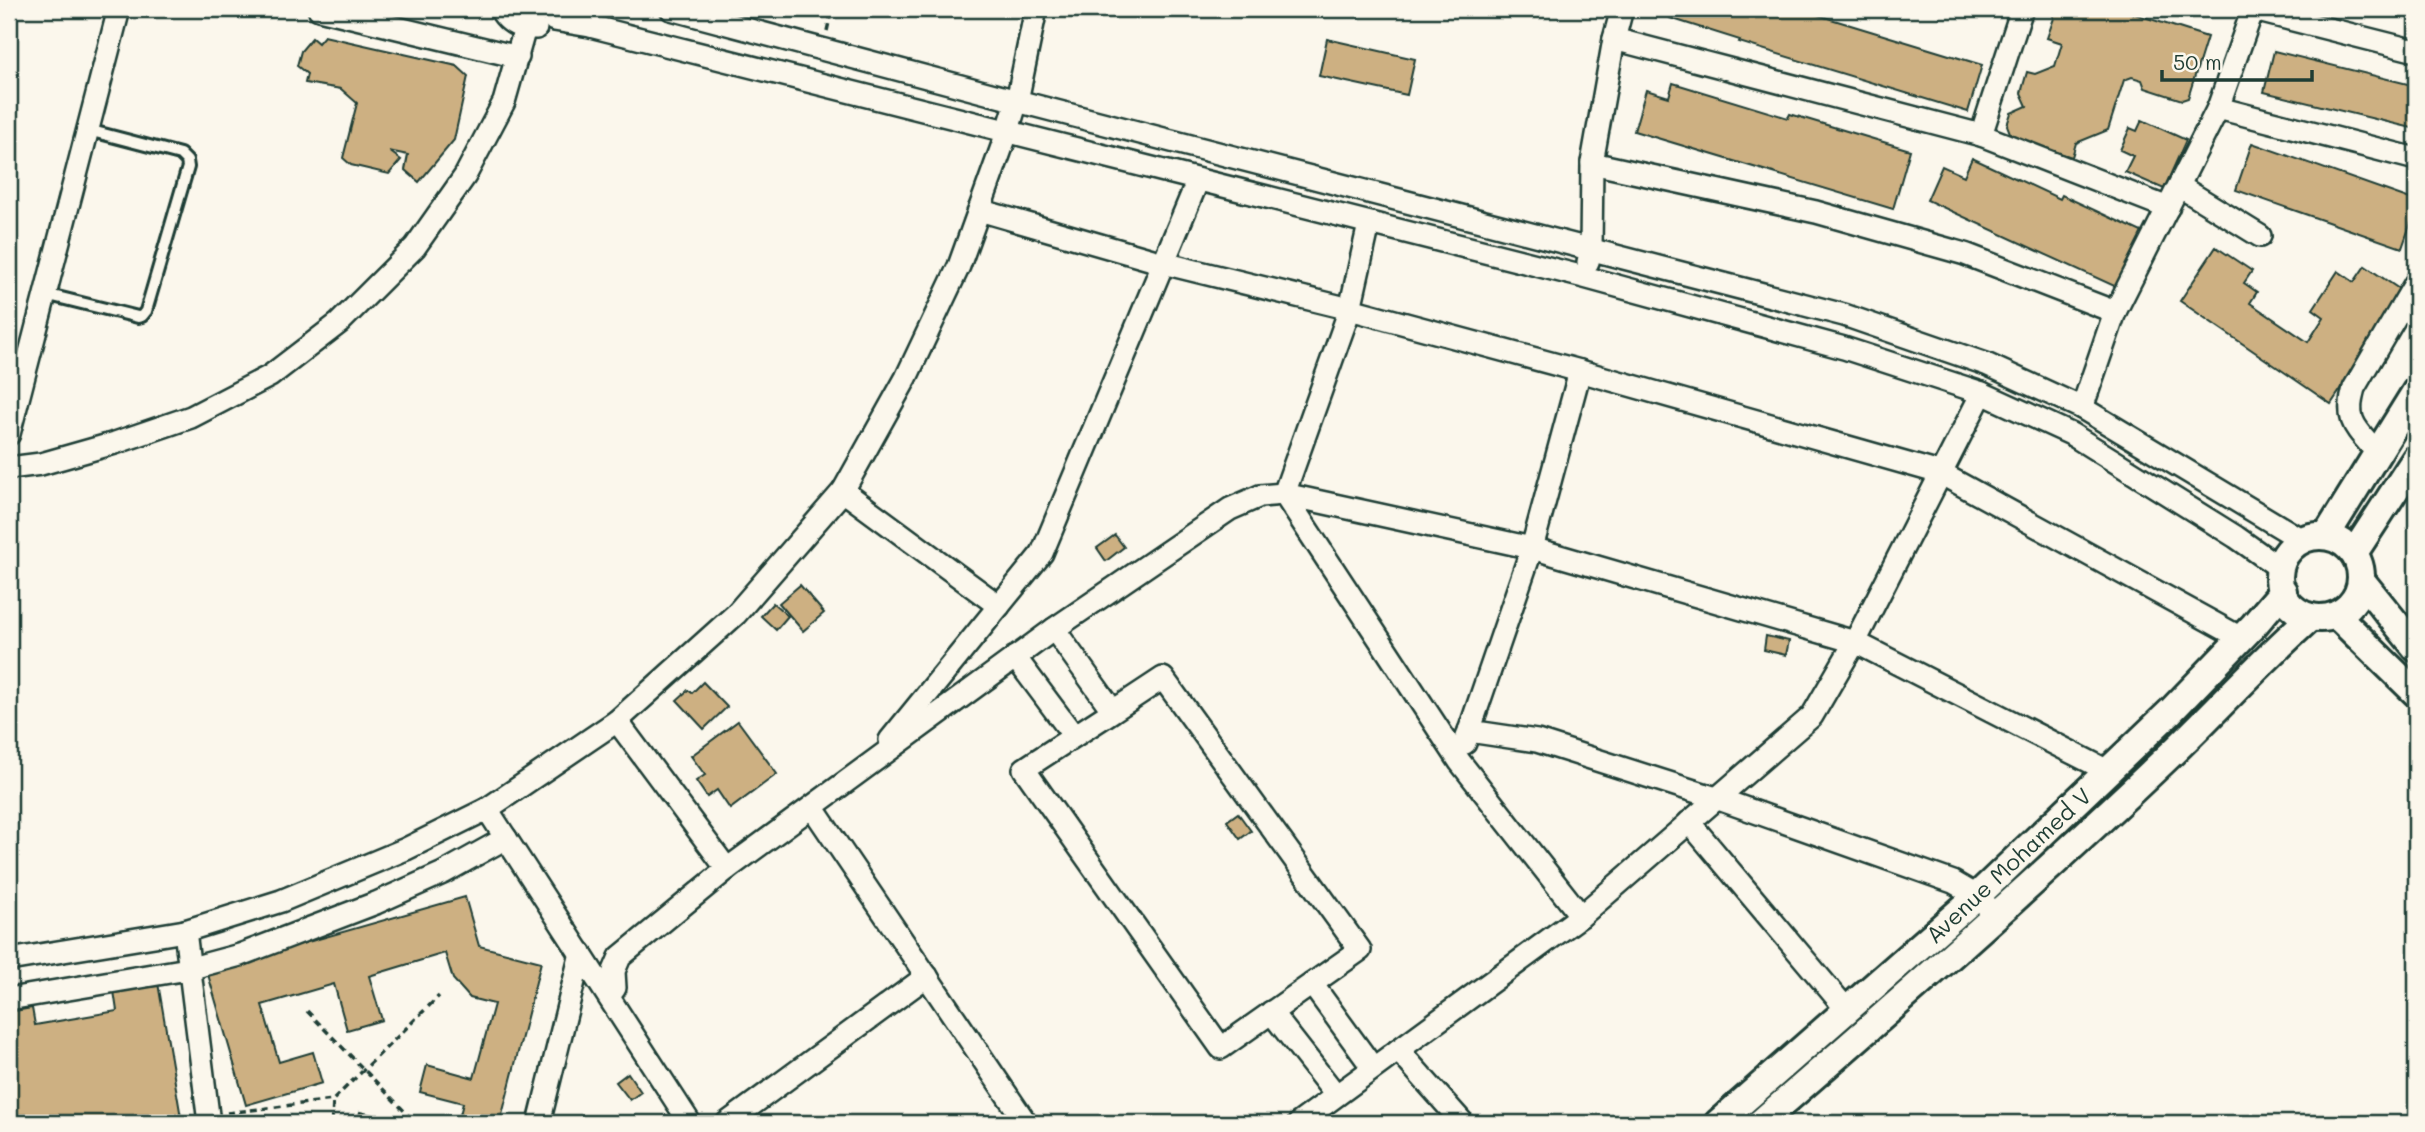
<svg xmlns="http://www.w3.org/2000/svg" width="2425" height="1132" viewBox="0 0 2425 1132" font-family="Mali,sans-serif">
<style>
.building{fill:#cdb082;stroke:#1f3d34;stroke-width:2}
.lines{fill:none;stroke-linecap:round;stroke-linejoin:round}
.service-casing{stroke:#1f3d34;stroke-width:16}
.minor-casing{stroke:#1f3d34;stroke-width:26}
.tertiary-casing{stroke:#1f3d34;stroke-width:32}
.path{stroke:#1f3d34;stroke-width:3.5;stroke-dasharray:7 5;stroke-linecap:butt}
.service{stroke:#fbf7ec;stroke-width:10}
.minor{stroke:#fbf7ec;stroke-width:21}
.tertiary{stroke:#fbf7ec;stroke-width:26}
.labels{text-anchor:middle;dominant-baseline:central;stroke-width:5;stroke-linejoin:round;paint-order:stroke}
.street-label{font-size:23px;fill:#1f3d34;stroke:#fbf7ec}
</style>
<rect width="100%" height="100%" fill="#fbf7ec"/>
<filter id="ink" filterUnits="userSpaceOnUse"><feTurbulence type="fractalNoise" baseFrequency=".0143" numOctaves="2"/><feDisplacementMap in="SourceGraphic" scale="14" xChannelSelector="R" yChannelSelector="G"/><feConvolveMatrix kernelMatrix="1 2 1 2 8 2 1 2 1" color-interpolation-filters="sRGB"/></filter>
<g filter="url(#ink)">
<!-- building -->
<g class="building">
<polygon points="1673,9 1798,9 1982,65 1968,112 1739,42 1740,40 1670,18"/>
<polygon points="2050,9 2119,9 2207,37 2188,98 2182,100 2145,88 2142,80 2132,77 2124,80 2108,130 2076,143 2072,157 2012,138 2007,125 2011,113 2027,106 2021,93 2027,72 2035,74 2055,66 2062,43 2047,38 2054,18"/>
<polygon points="2384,9 2416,9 2416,18"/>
<polygon points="324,36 457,66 468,76 454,140 419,182 405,170 408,155 389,151 401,160 389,174 351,165 343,158 357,103 341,89 305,83 307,74 297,66 301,51 312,38 318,43"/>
<polygon points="1327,39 1415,59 1407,95 1319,76"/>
<polygon points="2274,51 2416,86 2416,129 2264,92"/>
<polygon points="1673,83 1788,118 1790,114 1910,150 1893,209 1634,131 1646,90 1669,97"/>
<polygon points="2142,120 2186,140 2164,189 2125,172 2133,156 2120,150 2130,128 2137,131"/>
<polygon points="2252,143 2416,201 2416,208 2402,248 2236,190"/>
<polygon points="1972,158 2060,199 2062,195 2148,235 2123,290 1927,200 1942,166 1964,176"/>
<polygon points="2216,247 2252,271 2244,283 2257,292 2250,303 2308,342 2324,317 2313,309 2338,271 2354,282 2365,266 2405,293 2331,404 2180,301"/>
<polygon points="1115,535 1124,547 1106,561 1097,548"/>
<polygon points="800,585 824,613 803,631 779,603"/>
<polygon points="773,603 788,616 776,630 761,616"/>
<polygon points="1766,636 1789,641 1786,655 1764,650"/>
<polygon points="703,682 727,707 704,729 677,700 688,690 692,693"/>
<polygon points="738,721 777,774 730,809 717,790 707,797 696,781 705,775 691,756"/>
<polygon points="1238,813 1251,831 1240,839 1227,821"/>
<polygon points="465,897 479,946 541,962 500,1123 458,1123 463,1103 420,1092 427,1065 474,1078 494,1004 470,998 453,979 445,953 369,976 382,1020 347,1030 334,984 262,1005 279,1062 313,1052 322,1083 246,1105 207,971"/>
<polygon points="158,983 182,1123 10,1123 9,1012 32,1008 35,1025 117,1011 114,991"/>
<polygon points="628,1073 641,1092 630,1100 616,1082"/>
<polygon points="360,1112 391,1119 390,1123 357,1123"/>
</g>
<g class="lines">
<defs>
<polyline id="service" points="45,294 138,317 142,316 146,311 188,167 187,161 180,154 88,130"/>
<g id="minor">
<polyline points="319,9 518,57"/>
<path d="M500,9C508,23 520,29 536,28"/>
<polyline points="671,9 1017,101 1844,315 1986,364 2082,408 2302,540"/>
<polyline points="2250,9 2416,51"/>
<polyline points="554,20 590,26 1584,277 1844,348 1982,393 2071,434 2236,537 2280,568"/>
<polyline points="1614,39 1981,135 2168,208"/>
<polyline points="2218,108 2416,159"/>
<polyline points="1981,135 2022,9"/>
<polyline points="1592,163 1816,212 1965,254 2115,312"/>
<polyline points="2179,186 2260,236"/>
<polyline points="979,210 1163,263 1350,309 1580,371 1940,473 2241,638"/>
<polyline points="1369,224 1350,309 1284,494 1460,762 1581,916"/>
<polyline points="1588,262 1591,249 1592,163 1614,39 1622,9"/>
<polyline points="2082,408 2115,312 2218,108 2253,9"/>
<polyline points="9,434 119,9"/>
<path d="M2378,454C2357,428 2344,423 2354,388L2416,282"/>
<polyline points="9,468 41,464 115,443 191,417 270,376 339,323 415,247 465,176 504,102 525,28"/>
<polyline points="843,491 999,606"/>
<polyline points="1054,629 1113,711 1163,678 1360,950 1221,1048 1024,769 1113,711"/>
<polyline points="1015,657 1074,736"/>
<polyline points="617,721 727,869"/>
<polyline points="1469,731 1537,741 1716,798 1953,882 1977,896 1997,916"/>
<polyline points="890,740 1042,553 1198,180"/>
<polyline points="1465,743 1532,548 1580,371"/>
<polyline points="812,807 1026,1123"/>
<polyline points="487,809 690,1123"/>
<polyline points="1689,822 1847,1010"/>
<polyline points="185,931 209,1123"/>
<polyline points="9,960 185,931 281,901 406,849 487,809 617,721 736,614 843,491 906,378 959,266 1008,130 1017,101 1036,9"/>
<polyline points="1312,984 1373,1068"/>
<polyline points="609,996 615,988 614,971 620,957 727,869 1054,629 1230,509 1260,496 1284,494 1532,548 1855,642 2108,771"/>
<polyline points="9,999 188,969 240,955 376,903 443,873 506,838"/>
<polyline points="1271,1012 1336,1095"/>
<polyline points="1398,1050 1463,1123"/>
<polyline points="539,1123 581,953"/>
<polyline points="727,1123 927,976"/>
<polyline points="1299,1123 1581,916 1812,716 1855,642 1982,393"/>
</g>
<g id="tertiary">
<polyline points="2326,536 2416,391"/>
<circle cx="2320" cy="577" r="41"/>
<polyline points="2354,553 2416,458"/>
<polyline points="2361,580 2416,648"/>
<polyline points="2336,615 2416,693"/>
<polyline points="1718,1123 1977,896 2171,711 2254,625 2283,591"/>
<path d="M1760,1123C1899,1003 2038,881 2171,754C2218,709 2262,660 2311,617"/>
</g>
</defs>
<!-- service casing -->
<use href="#service" class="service-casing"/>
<!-- minor casing -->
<use href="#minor" class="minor-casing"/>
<!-- tertiary casing -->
<use href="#tertiary" class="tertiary-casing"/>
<!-- path -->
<g class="path">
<polyline points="827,31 832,9"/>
<polyline points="307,1011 416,1123"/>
<polyline points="227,1113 333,1100 439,996"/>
<polyline points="332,1123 333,1100"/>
</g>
<!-- service -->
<use href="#service" class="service"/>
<!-- minor -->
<use href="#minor" class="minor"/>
<!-- tertiary -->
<use href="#tertiary" class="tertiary"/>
</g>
</g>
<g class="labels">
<!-- street labels -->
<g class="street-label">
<text transform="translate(2008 865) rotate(-43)">Avenue Mohamed V</text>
</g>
</g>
<!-- margin -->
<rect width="2425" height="1132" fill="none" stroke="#fbf7ec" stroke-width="35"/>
<rect x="18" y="18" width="2390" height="1097" fill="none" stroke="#1f3d34" stroke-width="2.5" filter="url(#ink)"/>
<!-- scale -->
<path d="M2162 70v10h150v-10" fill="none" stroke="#1f3d34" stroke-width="3.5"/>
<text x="2173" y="70" font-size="21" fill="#1f3d34" stroke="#fbf7ec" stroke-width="5" paint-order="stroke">50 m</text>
</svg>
